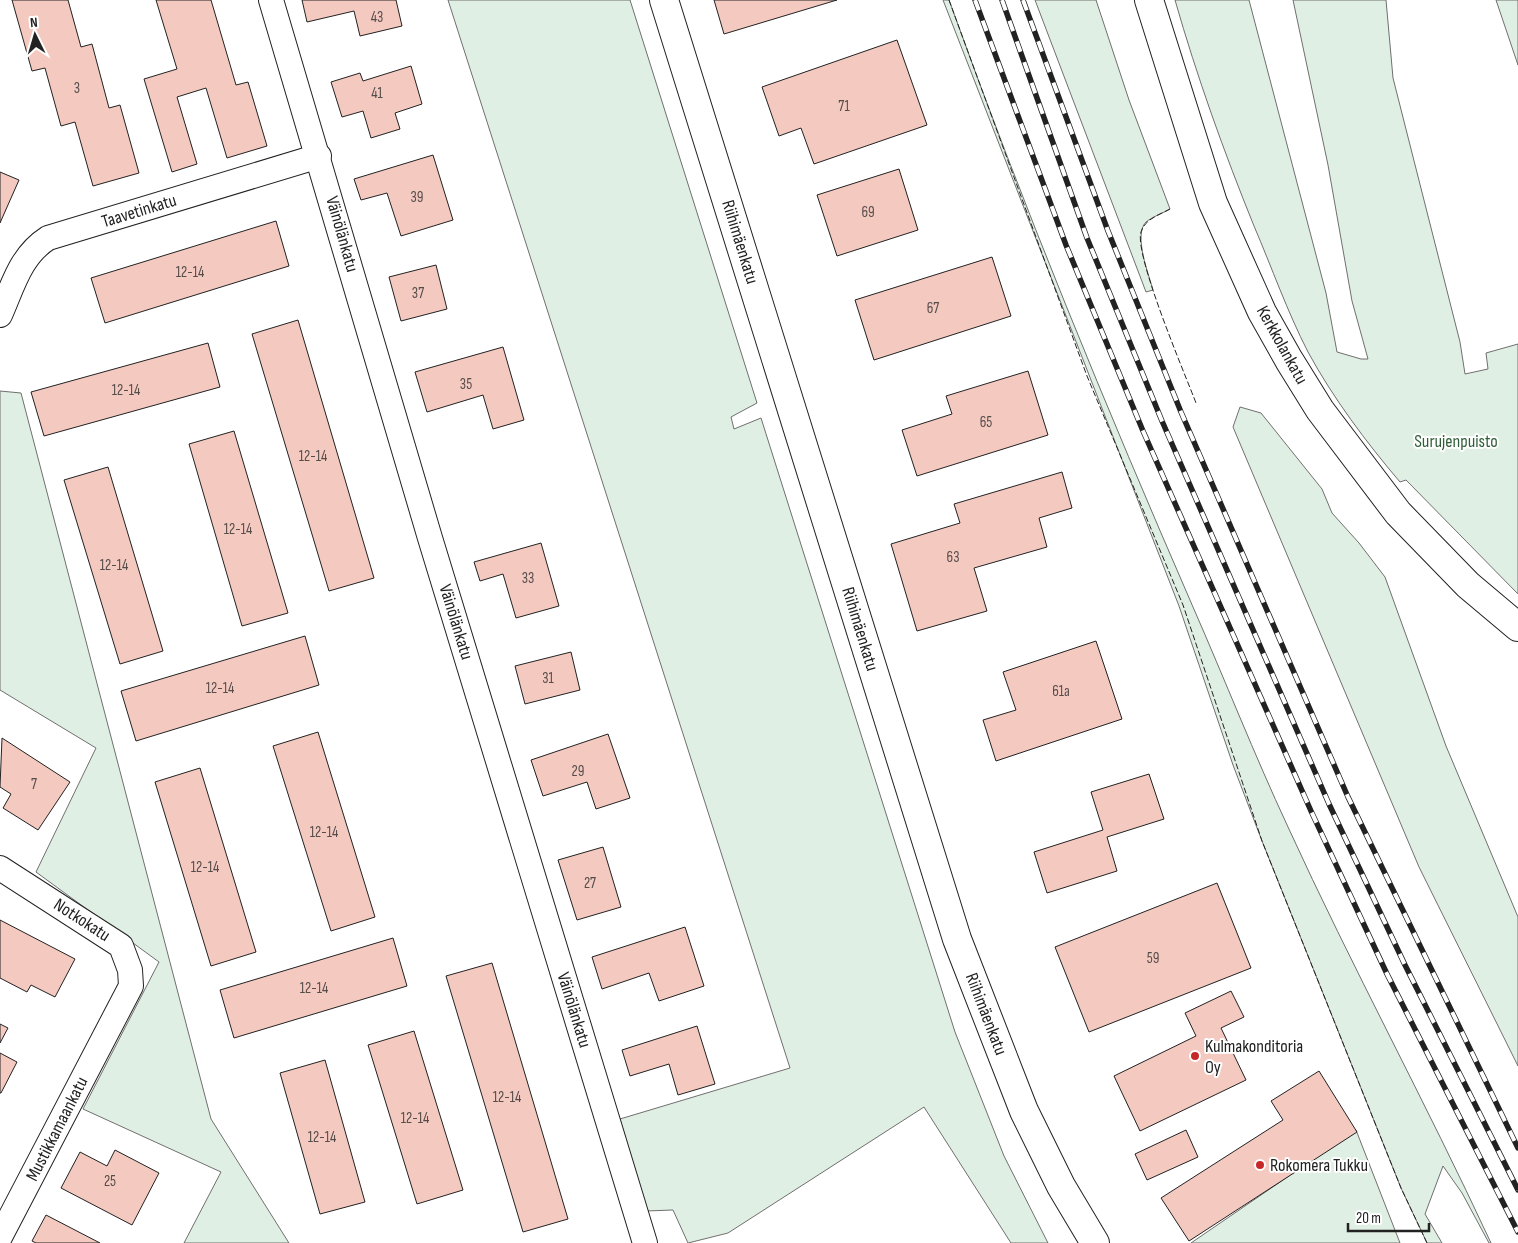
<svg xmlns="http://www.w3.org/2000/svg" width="1518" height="1243" viewBox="0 0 1518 1243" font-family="'Sofia Sans Condensed',sans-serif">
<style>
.green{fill:#e0efe3;stroke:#6f6f6f}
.building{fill:#f3c9c0;stroke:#222}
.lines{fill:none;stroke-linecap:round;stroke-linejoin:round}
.minor-casing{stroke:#222;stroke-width:26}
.tertiary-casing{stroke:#222;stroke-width:30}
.secondary-casing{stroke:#222;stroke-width:30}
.minor{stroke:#fff;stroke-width:24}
.tertiary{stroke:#fff;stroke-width:28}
.secondary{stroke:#fff;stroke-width:28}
.rail-casing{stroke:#222;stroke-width:5.5}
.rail{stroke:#fff;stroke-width:4;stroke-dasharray:11;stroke-linecap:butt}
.fence{stroke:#222;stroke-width:1;stroke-dasharray:6 2.5;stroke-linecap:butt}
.poi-dot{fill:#c62828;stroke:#fff;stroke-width:2}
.labels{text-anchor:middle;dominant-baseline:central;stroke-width:4;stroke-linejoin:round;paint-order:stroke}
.number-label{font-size:15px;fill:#564c4a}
.street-label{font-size:18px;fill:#222;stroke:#fff}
.park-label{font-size:18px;fill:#2f5e38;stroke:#fff}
.poi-label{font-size:18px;fill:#222;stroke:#fff;text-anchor:start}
</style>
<rect width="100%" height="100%" fill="#fff"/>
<!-- green -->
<g class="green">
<polygon points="448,0 630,0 757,403 731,417 734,429 761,418 955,1032 1004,1156 1048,1243 1011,1243 924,1107 728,1233 688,1243 673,1210 646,1211 620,1119 790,1068"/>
<path d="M943,0H949C1023,206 1106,407 1193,607C1225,680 1254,754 1288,827C1352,967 1426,1103 1491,1243H1489L1462,1193L1443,1166L1425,1214L1442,1243H1427L1401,1188L1262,841L1233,765L1179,606Z"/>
<path d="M1035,0H1096L1129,100L1170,209C1163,213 1152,217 1146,222C1133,235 1149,275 1153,290L1146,292Z"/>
<path d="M1175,0H1249L1326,293L1337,352L1361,359H1368L1352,301L1328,165L1293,0H1386L1393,78L1460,342L1465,374L1488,369L1486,353L1518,344V594L1406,480L1400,482C1366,442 1333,398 1308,352C1287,311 1272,268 1254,226C1224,152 1197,77 1175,0Z"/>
<polygon points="1496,0 1518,0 1518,65"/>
<polygon points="0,391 21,393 211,1119 289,1243 184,1243 221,1172 83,1109 159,962 36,872 96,748 0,690"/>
<polygon points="1240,407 1261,413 1322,489 1332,513 1359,543 1385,577 1446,746 1518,917 1518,1066 1419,867 1233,427"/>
<polygon points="1356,1130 1400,1243 1191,1243"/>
</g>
<!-- building -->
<g class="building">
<polygon points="12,0 68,0 81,47 92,44 109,108 120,105 139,173 93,186 75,122 61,126 45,68 32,71"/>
<polygon points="156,0 211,0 236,85 248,82 267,146 227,158 206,88 177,97 197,164 172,172 144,79 177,69"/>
<polygon points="302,0 396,0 402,26 360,36 354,11 307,22"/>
<polygon points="714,0 837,0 724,34"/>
<polygon points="897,40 927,125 814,164 801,128 779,136 762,87"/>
<polygon points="411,66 422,104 395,113 400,129 371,138 363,111 342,117 331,82 360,73 363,81"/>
<polygon points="433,155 453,220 401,236 387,193 361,200 354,179"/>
<polygon points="899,169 918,230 837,256 817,195"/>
<polygon points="0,172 19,180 0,223"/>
<polygon points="276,221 289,266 105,323 91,278"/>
<polygon points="992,257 1011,316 874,360 855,300"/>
<polygon points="436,265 447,309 401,321 389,277"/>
<polygon points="298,320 374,578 329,591 252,334"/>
<polygon points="208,343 220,387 44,436 31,392"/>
<polygon points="503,347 524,420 493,429 483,395 427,412 415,372"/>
<polygon points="1028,371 1048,435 917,476 902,430 952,414 946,396"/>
<polygon points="234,431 288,613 242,626 189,444"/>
<polygon points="108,467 163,651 120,664 64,480"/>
<polygon points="1062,472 1072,508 1039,518 1047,547 974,568 987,611 917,631 891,544 960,523 954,504"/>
<polygon points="541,543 559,606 516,618 503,574 480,581 474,562"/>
<polygon points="305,636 319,685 136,741 121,691"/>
<polygon points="1096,641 1122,719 996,761 983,720 1016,710 1003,672"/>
<polygon points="571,652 580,690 525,704 515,666"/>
<polygon points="318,732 375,917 331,931 273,746"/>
<polygon points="608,734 630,798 596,809 587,782 543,796 531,760"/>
<polygon points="2,738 70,782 38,830 3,808 11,794 0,787"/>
<polygon points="200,768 256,952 211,966 155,782"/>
<polygon points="1149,774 1164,819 1107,837 1117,871 1047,893 1034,852 1103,830 1091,792"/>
<polygon points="603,847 621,907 577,920 558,860"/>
<polygon points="1217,883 1251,968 1089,1032 1055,947"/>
<polygon points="0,920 75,959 55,997 31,985 27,992 0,978"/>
<polygon points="685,927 704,986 659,1001 649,973 602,989 592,957"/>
<polygon points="393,938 407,986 234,1038 220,990"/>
<polygon points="492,963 568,1219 523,1232 446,976"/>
<polygon points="1231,991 1244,1017 1221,1028 1246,1080 1140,1131 1114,1076 1196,1036 1185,1013"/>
<polygon points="0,1024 8,1028 0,1043"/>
<polygon points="697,1026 715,1084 678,1095 669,1064 630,1076 622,1050"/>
<polygon points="414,1031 463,1190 417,1204 368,1045"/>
<polygon points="0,1053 17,1062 1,1093 0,1093"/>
<polygon points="325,1060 365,1202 320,1214 280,1073"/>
<polygon points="1319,1071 1357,1132 1189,1241 1161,1198 1283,1120 1271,1101"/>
<polygon points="1186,1130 1198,1157 1147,1180 1135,1154"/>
<polygon points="115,1150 159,1173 132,1225 61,1188 80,1152 107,1166"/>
<polygon points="46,1215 100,1243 36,1243 32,1241"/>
</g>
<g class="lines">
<defs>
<g id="minor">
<polyline points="271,0 430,538 645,1243"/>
<path d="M0,315C13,286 20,256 48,238L319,156"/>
<polyline points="0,868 121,946 130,970 131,986 0,1237"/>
</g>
<polyline id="tertiary" points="664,0 957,939 1024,1111 1061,1186 1095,1243"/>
<polyline id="secondary" points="1149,0 1213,203 1262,312 1289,360 1320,410 1398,513 1468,585 1518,627"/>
</defs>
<!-- minor casing -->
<use href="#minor" class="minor-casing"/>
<!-- tertiary casing -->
<use href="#tertiary" class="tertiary-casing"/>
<!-- secondary casing -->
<use href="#secondary" class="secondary-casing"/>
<!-- minor -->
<use href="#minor" class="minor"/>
<!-- tertiary -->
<use href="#tertiary" class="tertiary"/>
<!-- secondary -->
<use href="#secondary" class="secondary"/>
<defs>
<g id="rail">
<polyline points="975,0 1066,245 1143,431 1311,811 1387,974 1518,1232"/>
<polyline points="1002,0 1087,238 1162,421 1329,804 1405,965 1518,1190"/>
<polyline points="1023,0 1108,231 1181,412 1348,797 1518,1148"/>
</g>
</defs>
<!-- rail casing -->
<use href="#rail" class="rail-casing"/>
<!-- rail -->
<use href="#rail" class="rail"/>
<!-- fence -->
<g class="fence">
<polyline points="949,0 1087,376 1183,605 1262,841 1401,1188 1427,1243"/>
<path d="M1170,209C1159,215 1145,219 1141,232C1134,255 1185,374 1196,403"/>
</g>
</g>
<!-- markers -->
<g class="poi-dot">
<circle cx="1195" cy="1056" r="5"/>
<circle cx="1260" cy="1165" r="5"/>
</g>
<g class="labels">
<!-- number labels -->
<g class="number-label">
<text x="377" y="17">43</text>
<text x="77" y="88">3</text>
<text x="377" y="93">41</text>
<text x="844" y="106">71</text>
<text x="417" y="197">39</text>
<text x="868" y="212">69</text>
<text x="190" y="272">12-14</text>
<text x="418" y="293">37</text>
<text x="933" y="308">67</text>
<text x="466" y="384">35</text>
<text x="126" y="390">12-14</text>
<text x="986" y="422">65</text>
<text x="313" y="456">12-14</text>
<text x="238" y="529">12-14</text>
<text x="953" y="557">63</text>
<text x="114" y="565">12-14</text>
<text x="528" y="578">33</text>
<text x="548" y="678">31</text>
<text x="220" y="688">12-14</text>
<text x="1061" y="691">61a</text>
<text x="578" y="771">29</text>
<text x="34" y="784">7</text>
<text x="324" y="832">12-14</text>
<text x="205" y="867">12-14</text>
<text x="590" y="883">27</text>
<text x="1153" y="958">59</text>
<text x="314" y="988">12-14</text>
<text x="507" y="1097">12-14</text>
<text x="415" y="1118">12-14</text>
<text x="322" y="1137">12-14</text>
<text x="110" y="1181">25</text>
</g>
<!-- street labels -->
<g class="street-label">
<text transform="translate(139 211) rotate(-17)">Taavetinkatu</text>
<text transform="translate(342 234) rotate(74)">Väinölänkatu</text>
<text transform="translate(740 242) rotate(73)">Riihimäenkatu</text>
<text transform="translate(1282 345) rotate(61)">Kerkkolankatu</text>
<text transform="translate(456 622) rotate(73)">Väinölänkatu</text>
<text transform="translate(860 629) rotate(73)">Riihimäenkatu</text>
<text transform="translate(82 920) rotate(33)">Notkokatu</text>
<text transform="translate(574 1010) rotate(73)">Väinölänkatu</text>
<text transform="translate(986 1014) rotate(69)">Riihimäenkatu</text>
<text transform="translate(57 1129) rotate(-63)">Mustikkamaankatu</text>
</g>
<!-- park labels -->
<g class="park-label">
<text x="1456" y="441">Surujenpuisto</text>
</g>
<!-- poi labels -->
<g class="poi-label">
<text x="1205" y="1046">Kulmakonditoria<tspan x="1205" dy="21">Oy</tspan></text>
<text x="1270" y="1165">Rokomera Tukku</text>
</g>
</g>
<!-- north arrow -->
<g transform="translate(35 35) rotate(355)" stroke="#ffffff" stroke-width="4" paint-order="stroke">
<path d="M0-4L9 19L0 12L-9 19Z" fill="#222222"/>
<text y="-8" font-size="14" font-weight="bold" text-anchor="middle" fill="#222222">N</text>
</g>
<!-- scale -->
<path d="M1348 1223v8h81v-8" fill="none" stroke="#222222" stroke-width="2.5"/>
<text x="1356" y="1223" font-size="15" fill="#222222" stroke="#ffffff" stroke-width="4" paint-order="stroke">20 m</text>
</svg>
